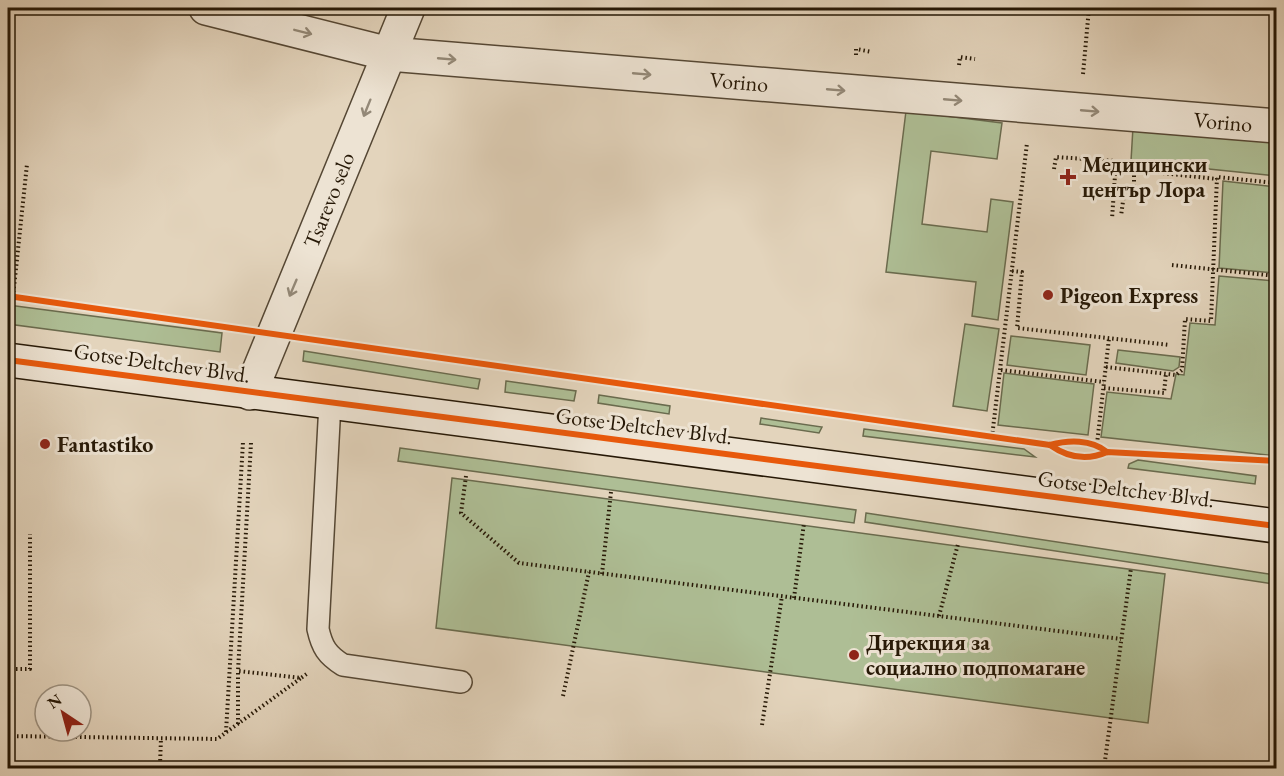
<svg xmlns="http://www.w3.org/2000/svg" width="1284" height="776" viewBox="0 0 1284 776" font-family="'EB Garamond',serif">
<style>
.green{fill:#aebe95;stroke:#6a6b4e;stroke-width:1.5}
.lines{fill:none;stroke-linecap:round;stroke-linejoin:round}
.lane-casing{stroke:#554734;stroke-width:24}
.street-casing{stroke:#554734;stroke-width:36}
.secondary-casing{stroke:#261806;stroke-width:36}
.path{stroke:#261806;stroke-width:4;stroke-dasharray:1.5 3;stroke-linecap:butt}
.lane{stroke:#ede3d3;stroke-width:21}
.street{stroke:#ede3d3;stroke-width:33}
.secondary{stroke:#ede3d3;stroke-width:33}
.cycleway-casing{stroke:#ede3d3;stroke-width:10}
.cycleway{stroke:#e8590c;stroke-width:6}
.oneway{stroke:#938877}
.poi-dot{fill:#8f2418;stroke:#ede3d3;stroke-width:2}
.labels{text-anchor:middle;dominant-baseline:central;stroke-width:6;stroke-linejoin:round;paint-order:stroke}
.street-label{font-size:22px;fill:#261806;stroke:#ede3d3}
.poi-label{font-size:22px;font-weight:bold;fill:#261806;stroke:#ede3d3;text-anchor:start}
</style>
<rect width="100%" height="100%" fill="#e3d4bc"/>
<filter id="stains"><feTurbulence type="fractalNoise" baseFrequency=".00333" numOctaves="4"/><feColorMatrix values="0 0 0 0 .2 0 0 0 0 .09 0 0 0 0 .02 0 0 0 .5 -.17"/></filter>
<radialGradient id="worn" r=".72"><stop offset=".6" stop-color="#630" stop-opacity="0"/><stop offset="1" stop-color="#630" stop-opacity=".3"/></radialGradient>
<!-- green -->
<g class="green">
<polygon points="906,111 1002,123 997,159 931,151 922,224 987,232 991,199 1013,202 998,320 972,316 976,282 886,272"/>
<polygon points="1133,127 1276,137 1276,176 1131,161"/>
<polygon points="1223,181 1276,187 1276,273 1219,268"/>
<polygon points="1219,276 1276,281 1276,456 1101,437 1107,392 1171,399 1176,374 1184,375 1190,323 1215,325"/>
<polygon points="8,305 222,333 220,352 8,324"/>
<polygon points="965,324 999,329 987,411 953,406"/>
<polygon points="1011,336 1090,345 1086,375 1007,365"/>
<polygon points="1118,350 1180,357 1179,367 1173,371 1116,363"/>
<polygon points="304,351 480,379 478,389 303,361"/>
<polygon points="1004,373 1094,384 1088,435 998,425"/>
<polygon points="506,381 576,391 574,401 505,392"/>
<polygon points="599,395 670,406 669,414 598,403"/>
<polygon points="761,418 822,427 819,433 760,424"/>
<polygon points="864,429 1024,449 1035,457 863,436"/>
<polygon points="400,448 856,510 854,523 398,461"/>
<polygon points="1138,460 1256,476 1255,484 1128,468 1129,464"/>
<polygon points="452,478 1165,574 1148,723 436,628"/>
<polygon points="866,513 1275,575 1273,584 865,522"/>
</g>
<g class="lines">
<defs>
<path id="lane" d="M330,403L318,629C322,647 327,655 343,665L461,682"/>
<g id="street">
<polyline points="206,8 389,54 1276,126"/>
<polyline points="250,393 408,8"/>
</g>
<polyline id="secondary" points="8,360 1276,526"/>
</defs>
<!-- lane casing -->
<use href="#lane" class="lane-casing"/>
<!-- street casing -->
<use href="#street" class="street-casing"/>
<!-- secondary casing -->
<use href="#secondary" class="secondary-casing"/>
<!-- path -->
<g class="path">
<polyline points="856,55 856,49 872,52"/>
<polyline points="959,65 960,57 975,59"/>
<polyline points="1083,74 1089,8"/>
<polyline points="1054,169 1056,157 1116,161 1112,219"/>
<polyline points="1134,186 1134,170 1217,179"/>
<polyline points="1114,187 1125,187 1121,216"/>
<polyline points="1172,265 1276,276"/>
<polyline points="1012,271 1022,272 1017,328 1170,345"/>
<polyline points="13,297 27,164"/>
<polyline points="1106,367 1176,375 1182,370 1185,319 1211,321 1217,177 1276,183"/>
<polyline points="1001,370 1104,382"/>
<polyline points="1104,388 1164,393 1166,373"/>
<polyline points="992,437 1027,143"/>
<polyline points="251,443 238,671 301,678 308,673"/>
<polyline points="1097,444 1109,338"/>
<polyline points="466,476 461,513 519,563 1121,639"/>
<polyline points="602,574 611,492"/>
<polyline points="794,598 804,523"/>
<polyline points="939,616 958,544"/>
<polyline points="16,669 30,669 30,534"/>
<polyline points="563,696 589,572"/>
<polyline points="238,724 238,671"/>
<polyline points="762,725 782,596"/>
<polyline points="226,732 243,442"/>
<polyline points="8,736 217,739 301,678"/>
<polyline points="160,765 161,738"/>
<polyline points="1104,768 1131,568"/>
</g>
<!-- lane -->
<use href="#lane" class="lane"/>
<!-- street -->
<use href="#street" class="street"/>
<!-- secondary -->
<use href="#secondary" class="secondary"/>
<defs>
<g id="cycleway">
<path d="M8,296L1050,445C1068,440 1091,439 1107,452"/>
<polyline points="8,360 1276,526"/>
<path d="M1050,445C1067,457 1087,461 1107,452L1276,461"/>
</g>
</defs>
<!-- cycleway casing -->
<use href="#cycleway" class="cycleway-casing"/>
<!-- cycleway -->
<use href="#cycleway" class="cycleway"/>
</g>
<!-- one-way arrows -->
<defs><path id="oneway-shaft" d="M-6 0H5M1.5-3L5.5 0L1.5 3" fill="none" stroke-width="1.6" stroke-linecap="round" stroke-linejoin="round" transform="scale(1.5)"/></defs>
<g class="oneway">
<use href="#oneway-shaft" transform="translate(303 32) rotate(14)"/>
<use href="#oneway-shaft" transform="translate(447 59) rotate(5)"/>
<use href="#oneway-shaft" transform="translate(642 74) rotate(5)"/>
<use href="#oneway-shaft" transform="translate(836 90) rotate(5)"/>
<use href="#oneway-shaft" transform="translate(953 100) rotate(5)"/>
<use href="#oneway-shaft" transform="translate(367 108) rotate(112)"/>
<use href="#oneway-shaft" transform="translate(1090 111) rotate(5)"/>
<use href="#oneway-shaft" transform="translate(293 288) rotate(113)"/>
</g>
<!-- markers -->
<g class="poi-dot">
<path d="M1065 168h6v6h6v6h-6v6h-6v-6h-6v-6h6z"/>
<circle cx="1048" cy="295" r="6"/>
<circle cx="45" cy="444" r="6"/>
<circle cx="854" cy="655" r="6"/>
</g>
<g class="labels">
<!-- street labels -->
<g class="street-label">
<text transform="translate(739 82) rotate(5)">Vorino</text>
<text transform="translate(1223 122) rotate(5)">Vorino</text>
<text transform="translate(329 200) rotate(-68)">Tsarevo selo</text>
<text transform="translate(162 363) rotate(8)">Gotse Deltchev Blvd.</text>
<text transform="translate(644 426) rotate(7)">Gotse Deltchev Blvd.</text>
<text transform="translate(1126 489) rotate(7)">Gotse Deltchev Blvd.</text>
</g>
<!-- poi labels -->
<g class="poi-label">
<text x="1082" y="164">Медицински<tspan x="1082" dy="25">център Лора</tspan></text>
<text x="1060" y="295">Pigeon Express</text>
<text x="57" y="444">Fantastiko</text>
<text x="866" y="642">Дирекция за<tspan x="866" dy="25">социално подпомагане</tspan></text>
</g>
</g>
<!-- margin -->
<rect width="1284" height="776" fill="none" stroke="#e3d4bc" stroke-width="30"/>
<rect x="9" y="9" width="1266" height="758" fill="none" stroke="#261806" stroke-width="3"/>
<rect x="15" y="15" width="1254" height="746" fill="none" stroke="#261806" stroke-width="1.5"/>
<!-- north arrow -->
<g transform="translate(63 713) rotate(324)"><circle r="28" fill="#ede3d3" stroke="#9d9281" stroke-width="1.5"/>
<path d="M0-4.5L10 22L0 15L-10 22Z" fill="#8f2418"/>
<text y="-9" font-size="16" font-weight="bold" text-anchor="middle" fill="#261806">N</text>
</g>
<rect width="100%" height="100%" filter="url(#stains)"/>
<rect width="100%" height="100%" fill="url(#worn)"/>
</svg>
